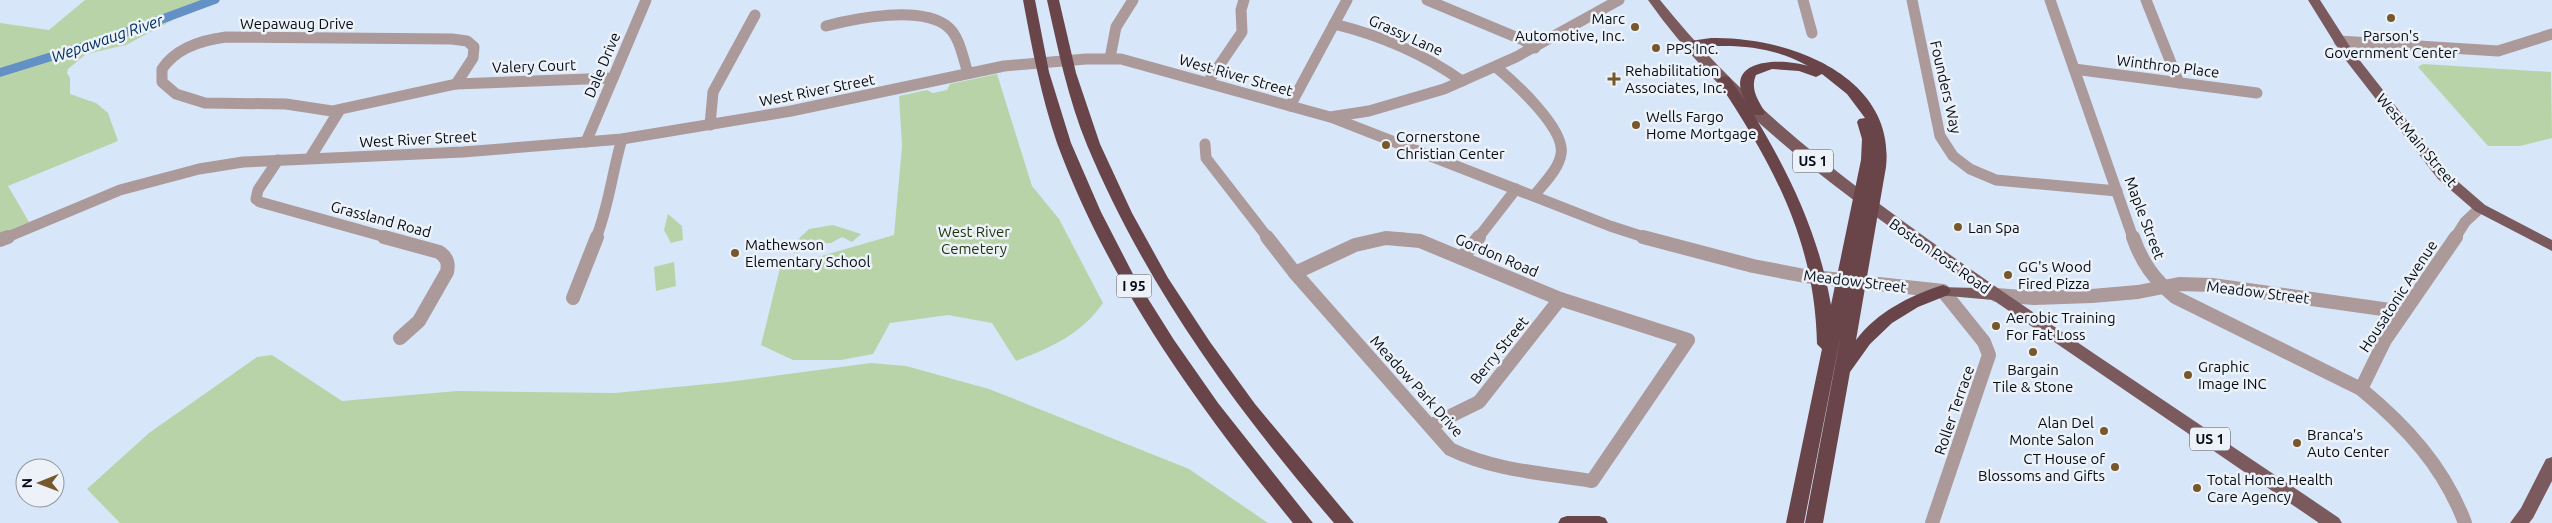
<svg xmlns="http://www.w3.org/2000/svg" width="2552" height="523" viewBox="0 0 2552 523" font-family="Ubuntu,sans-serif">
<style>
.green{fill:#b9d3a9}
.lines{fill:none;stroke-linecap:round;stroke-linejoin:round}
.river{fill:#6390c5;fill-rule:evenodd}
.minor-far1{stroke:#ac999a;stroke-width:11}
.minor{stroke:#ac999a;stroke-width:14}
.major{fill:#7b5a5d;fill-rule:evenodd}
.highway{fill:#694448;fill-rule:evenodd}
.poi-dot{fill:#77582d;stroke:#edf2f8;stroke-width:2}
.labels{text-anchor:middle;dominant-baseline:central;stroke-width:5;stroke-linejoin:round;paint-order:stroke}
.shield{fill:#edf2f8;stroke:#4b515a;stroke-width:1}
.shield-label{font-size:14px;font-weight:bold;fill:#050c16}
.poi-label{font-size:15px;fill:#050c16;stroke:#edf2f8;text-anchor:start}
.street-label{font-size:15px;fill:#050c16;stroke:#edf2f8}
.park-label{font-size:15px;fill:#1c3307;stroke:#edf2f8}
.water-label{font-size:16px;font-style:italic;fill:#003162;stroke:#edf2f8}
</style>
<rect width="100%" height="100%" fill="#d7e6f9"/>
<!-- green -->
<g class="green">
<polygon points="85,0 210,0 126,45 86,54 68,69 67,73 70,78 70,94 96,103 108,113 118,141 8,186 29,222 0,234 0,23 49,30"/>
<polygon points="2423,64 2551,72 2552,138 2520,146 2488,146 2418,67"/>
<path d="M997,74L1032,186L1059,219L1103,303C1082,334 1050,348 1016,361L992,323L948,315L890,323L873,354L841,360H793L761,345L780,268L894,235L902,146L899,96L927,90L933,93L947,90L950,84Z"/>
<polygon points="668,214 682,226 683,240 671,243 664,230"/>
<path d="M833,225L861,234L852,242L842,237L831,243L806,244C803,250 801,252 794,253L789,248L809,229Z"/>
<polygon points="674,262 676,286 656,291 654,267"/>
<polygon points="272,355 342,401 457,391 615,393 728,382 871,363 906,366 989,389 1189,469 1268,523 120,523 87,489 149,433 257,357"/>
</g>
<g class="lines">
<!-- river -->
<polygon class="river" points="201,0 220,0 218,3 113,42 0,77 0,68 103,36"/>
<!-- minor-far1 -->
<g class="minor-far1">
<polyline points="1427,0 1523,40 1535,48"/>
<polyline points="1803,0 1812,33"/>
<polyline points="1912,0 1940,136 1953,156 1970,169 1996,180 2117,191"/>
<polyline points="2050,0 2133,238"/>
<polyline points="2146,0 2179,83"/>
<path d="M1334,24C1379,35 1424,54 1462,81"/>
<path d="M826,26C856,18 922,5 948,27C960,37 963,59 968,73"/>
<path d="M226,37L452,39L467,41L474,47L473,58L456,84L332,111L286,104L205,103L176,94L162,82V69C176,48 202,40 226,37Z"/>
<polyline points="2339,41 2498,51 2552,34"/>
<polyline points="1110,58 1116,27 1133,0"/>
<path d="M1496,67C1514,82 1566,129 1561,154C1559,169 1543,184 1534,196"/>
<polyline points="2074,69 2257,93"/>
<polyline points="1208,82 1242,32 1241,10 1244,0"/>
<polyline points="456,84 613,78"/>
<polyline points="1290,106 1347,0"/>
<polyline points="1333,118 1610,226 1647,238"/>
<polyline points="710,125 713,92 755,15"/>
<polyline points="586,142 646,0"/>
<polyline points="1205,144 1206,158 1268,238"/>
<polyline points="310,158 339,111"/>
<polyline points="278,160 258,190 256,199 260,202 389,238"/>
<polyline points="5,238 120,190 199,169 243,162 463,152 622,139 791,111 1004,66 1086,59 1121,59 1330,117 1369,111 1444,89 1516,57 1619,0"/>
<path d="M596,238C609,206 612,172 622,139"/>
<polyline points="1386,238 1403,238"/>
<polyline points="1478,238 1516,189"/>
<polyline points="2455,238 2465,222 2480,208"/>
</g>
<!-- minor -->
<g class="minor">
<path d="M384,237L439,252C447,257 449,263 447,272L419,321L400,338"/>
<polyline points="1267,237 1295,273"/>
<polyline points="1643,237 1753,266 1805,276 1943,291 1984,342 1989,355 1932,523"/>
<path d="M2133,237C2142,263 2154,279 2175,297L2361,389"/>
<path d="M2456,237L2385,340L2361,389C2406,426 2444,467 2465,523"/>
<path d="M1386,238L1420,241L1560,299L1688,340L1592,481C1544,473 1495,471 1450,449L1295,273L1355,245Z"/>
<polyline points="0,240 8,237"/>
<polyline points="1462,258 1479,237"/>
<polyline points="1996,295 2034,298 2092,296 2138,292 2179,284 2212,285 2404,312"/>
<polyline points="573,298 597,237"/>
<polyline points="1430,426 1479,402 1560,299"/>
</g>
<!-- major -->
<g class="major">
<path d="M1648,0H1660C1754,117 1867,197 1989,282C2105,362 2222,439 2339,518L2342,523H2319L1993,300L1938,295L1935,291L1938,287L1976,288C1858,205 1732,119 1648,0Z"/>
<polygon points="2308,0 2320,0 2354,53 2448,173 2485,205 2552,240 2552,251 2475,211 2438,179 2344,58"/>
<polygon points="2552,457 2552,481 2533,518 2529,523 2510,523 2521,508 2546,459"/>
</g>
<!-- highway -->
<g class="highway">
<path d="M1023,0H1035L1049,72L1071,143L1101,212L1135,278L1174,340L1218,403L1313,523H1293C1199,408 1109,284 1057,143C1041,96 1032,48 1023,0Z"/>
<path d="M1047,0H1059L1076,73L1100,144L1132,213L1168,278L1210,342L1255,404L1354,523H1334C1235,408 1146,286 1087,145C1068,99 1058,49 1047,0Z"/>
<path d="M1711,38C1786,36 1896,75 1886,167L1856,340C1877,312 1909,296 1943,285L1948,287L1951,291L1948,295L1918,307L1892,323L1870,344L1850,372L1823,523H1805L1841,334L1804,523H1786L1822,349L1817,344C1815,241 1773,164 1717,80L1724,76L1729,77L1747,104C1720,59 1779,57 1808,66C1780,50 1749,45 1717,46C1708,46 1690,53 1684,45L1690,41ZM1772,69L1799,71L1816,77L1822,74L1847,94L1865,118L1859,119L1857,122L1862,139L1861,160L1831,305C1819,235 1790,175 1754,115H1763L1765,112C1758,100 1750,89 1756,75Z"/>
<polygon points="1567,516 1599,516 1605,518 1608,523 1558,523 1561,518"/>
</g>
</g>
<!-- markers -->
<g class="poi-dot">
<circle cx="2391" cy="18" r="5"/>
<circle cx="1635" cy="27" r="5"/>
<circle cx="1656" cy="48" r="5"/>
<path d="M1611.5 71.5h5v5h5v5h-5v5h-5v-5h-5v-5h5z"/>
<circle cx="1636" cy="125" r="5"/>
<circle cx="1386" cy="145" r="5"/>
<circle cx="1958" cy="227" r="5"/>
<circle cx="735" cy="253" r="5"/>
<circle cx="2008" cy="275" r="5"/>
<circle cx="1996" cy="326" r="5"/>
<circle cx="2033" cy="352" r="5"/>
<circle cx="2188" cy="375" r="5"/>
<circle cx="2104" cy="431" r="5"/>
<circle cx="2297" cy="443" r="5"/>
<circle cx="2115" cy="467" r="5"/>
<circle cx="2197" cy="488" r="5"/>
</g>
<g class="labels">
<!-- shield labels -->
<g class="shield">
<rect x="1793" y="149.5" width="40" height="23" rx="4"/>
<rect x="1116.5" y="274.5" width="35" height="23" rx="4"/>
<rect x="2190" y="427.5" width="40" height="23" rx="4"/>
</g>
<g class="shield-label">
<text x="1813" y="161">US 1</text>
<text x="1134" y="286">I 95</text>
<text x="2210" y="439">US 1</text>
</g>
<!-- poi labels -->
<g class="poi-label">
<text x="1625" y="18" text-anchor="end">Marc<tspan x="1625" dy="17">Automotive, Inc.</tspan></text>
<text x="2391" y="35" text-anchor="middle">Parson's<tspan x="2391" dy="17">Government Center</tspan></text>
<text x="1666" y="48">PPS Inc.</text>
<text x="1625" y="70">Rehabilitation<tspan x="1625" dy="17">Associates, Inc.</tspan></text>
<text x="1646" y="116">Wells Fargo<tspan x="1646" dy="17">Home Mortgage</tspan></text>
<text x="1396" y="136">Cornerstone<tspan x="1396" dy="17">Christian Center</tspan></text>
<text x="1968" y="227">Lan Spa</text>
<text x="745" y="244">Mathewson<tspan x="745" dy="17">Elementary School</tspan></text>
<text x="2018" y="266">GG's Wood<tspan x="2018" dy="17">Fired Pizza</tspan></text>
<text x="2006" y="317">Aerobic Training<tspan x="2006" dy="17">For Fat Loss</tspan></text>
<text x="2198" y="366">Graphic<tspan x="2198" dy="17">Image INC</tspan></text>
<text x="2033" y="369" text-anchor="middle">Bargain<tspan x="2033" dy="17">Tile &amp; Stone</tspan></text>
<text x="2094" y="422" text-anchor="end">Alan Del<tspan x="2094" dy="17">Monte Salon</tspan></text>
<text x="2307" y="434">Branca's<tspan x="2307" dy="17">Auto Center</tspan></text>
<text x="2105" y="458" text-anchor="end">CT House of<tspan x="2105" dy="17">Blossoms and Gifts</tspan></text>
<text x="2207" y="479">Total Home Health<tspan x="2207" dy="17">Care Agency</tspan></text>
</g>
<!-- street labels -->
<g class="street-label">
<text x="297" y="23">Wepawaug Drive</text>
<text transform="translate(1406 35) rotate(24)">Grassy Lane</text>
<text transform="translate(602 65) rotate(-67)">Dale Drive</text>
<text transform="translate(534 66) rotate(-2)">Valery Court</text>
<text transform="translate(2168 66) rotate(7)">Winthrop Place</text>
<text transform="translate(1236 75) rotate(16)">West River Street</text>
<text transform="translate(1946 87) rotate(77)">Founders Way</text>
<text transform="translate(817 90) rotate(-11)">West River Street</text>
<text transform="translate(418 139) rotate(-3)">West River Street</text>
<text transform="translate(2417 140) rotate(50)">West Main Street</text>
<text transform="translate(2145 218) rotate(69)">Maple Street</text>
<text transform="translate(381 219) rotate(15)">Grassland Road</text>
<text transform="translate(1497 255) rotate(23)">Gordon Road</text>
<text transform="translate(1940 256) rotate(35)">Boston Post Road</text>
<text transform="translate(1855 281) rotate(7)">Meadow Street</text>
<text transform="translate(2258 292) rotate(7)">Meadow Street</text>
<text transform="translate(2398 296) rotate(-57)">Housatonic Avenue</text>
<text transform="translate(1499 350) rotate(-51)">Berry Street</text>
<text transform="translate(1417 386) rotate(48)">Meadow Park Drive</text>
<text transform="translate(1954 410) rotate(-71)">Roller Terrace</text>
</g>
<!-- park labels -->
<g class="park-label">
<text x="974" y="231">West River<tspan x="974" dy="17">Cemetery</tspan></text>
</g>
<!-- water labels -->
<g class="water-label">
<text transform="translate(107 38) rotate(-19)">Wepawaug River</text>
</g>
</g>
<!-- north arrow -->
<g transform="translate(40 483) rotate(269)"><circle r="24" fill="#edf2f8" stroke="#90969e"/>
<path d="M0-4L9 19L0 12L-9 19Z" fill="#77582d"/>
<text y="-8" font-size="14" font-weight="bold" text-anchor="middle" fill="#050c16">N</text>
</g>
</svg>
